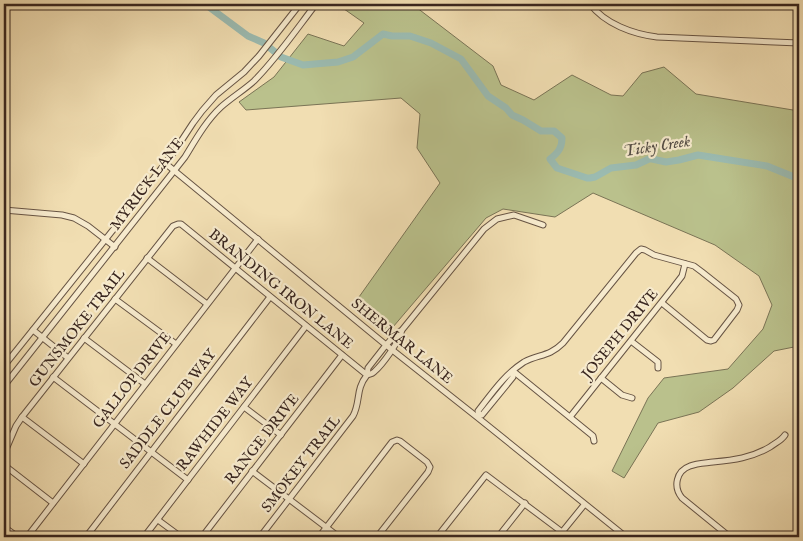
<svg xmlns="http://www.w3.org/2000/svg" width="803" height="541" viewBox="0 0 803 541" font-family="'IM FELL English',serif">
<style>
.green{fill:#bac18c;stroke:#7a7456}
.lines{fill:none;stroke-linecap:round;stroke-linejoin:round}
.river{stroke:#9bbbb1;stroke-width:7}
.minor-casing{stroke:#675444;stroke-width:7}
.minor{stroke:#f6eacd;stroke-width:5}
.labels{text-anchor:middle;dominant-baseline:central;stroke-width:4.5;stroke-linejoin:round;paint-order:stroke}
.street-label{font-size:15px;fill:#39261f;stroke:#f6eacd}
.water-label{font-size:16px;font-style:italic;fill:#524b44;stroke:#f6eacd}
</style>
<rect width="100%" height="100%" fill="#f1deb2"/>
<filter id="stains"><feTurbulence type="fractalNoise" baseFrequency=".004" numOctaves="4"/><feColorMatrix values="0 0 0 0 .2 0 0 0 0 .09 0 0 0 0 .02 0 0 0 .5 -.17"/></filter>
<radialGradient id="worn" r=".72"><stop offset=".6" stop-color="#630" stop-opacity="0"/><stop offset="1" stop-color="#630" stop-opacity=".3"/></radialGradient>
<!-- green -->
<polygon class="green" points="337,4 412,4 493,66 501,85 534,100 572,75 611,95 623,96 642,73 664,67 696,94 799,111 799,346 774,351 733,388 699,412 658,423 624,478 612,471 648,398 664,378 728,369 763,329 772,305 759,276 715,245 593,193 555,217 503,209 486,218 387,334 354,304 440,183 417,148 420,114 401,98 246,110 239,102 274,77 308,34 344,46 364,23"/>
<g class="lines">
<!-- river -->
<g class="river">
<path d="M205,4L248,36L264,43L281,57L303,65L338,62L353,57L383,34L392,36H410L431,43L461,59L488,96L506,108L512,115L523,120L541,131H554L562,138C562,148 558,153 550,159L557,168L587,178H590L595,177L611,168L636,165L649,159H652L666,162L679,160L698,155L767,166L799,179"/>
<polyline points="799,198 797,200 796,204 799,207"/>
</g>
<defs>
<g id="minor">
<path d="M590,4C605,24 633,34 657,37L799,43"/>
<polyline points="165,163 386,345 477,417 626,537"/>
<polyline points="4,210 62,215 74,218 88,226 115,247"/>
<polyline points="147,258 207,304"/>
<polyline points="115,299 176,344"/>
<polyline points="33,330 68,358"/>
<path d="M402,330L396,334L386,345L368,368L367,375C370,374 372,374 374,372C383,364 399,342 402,330L484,229L497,219L514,215L543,225"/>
<polyline points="84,338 145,384"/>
<polyline points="631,341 658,362 658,368"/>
<polyline points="4,366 133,205 174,152 193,123 202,111 216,95 244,72 259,56 300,4"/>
<polyline points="513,371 593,436 594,441"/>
<polyline points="53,377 188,480"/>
<polyline points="601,378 622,395 632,398"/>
<path d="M4,386L185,157C196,139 206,121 221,107C231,98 244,90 254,81C277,58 296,30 316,4"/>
<polyline points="244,407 281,435"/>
<path d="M479,414L478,411C492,393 505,374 524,362C539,354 549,357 563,343L636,253L641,249L645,250L654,255L694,266L702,272L736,299L739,305L737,310L714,340L711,341L707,340L662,303"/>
<polyline points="477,416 479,414 482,415 513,377 513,371"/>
<polyline points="22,417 84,464"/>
<polyline points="570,417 672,289 682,276 685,264"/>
<path d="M4,454L16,426L22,417L173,226L178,224H181L367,375C355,390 361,401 353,416L260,537"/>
<polyline points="4,465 53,503"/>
<polyline points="252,471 339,537"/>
<polyline points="158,520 181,537"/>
<polyline points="4,527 18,537"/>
<polyline points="27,537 258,239"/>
<polyline points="86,537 270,297"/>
<polyline points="144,537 306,326"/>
<polyline points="202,537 342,355"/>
<polyline points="319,537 392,442 397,440 400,441 427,462 430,467 428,472 377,537"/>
<polyline points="437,537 486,475 562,532"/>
<polyline points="498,537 525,503"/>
<polyline points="558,537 584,505"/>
<path d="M730,537L682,498C673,487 676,471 690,466C697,463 706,463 713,462C734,460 751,458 770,447C775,443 781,441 785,435"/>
</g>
</defs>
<!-- minor casing -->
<use href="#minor" class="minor-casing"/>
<!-- minor -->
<use href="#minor" class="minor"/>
</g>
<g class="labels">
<!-- street labels -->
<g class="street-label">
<text transform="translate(147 184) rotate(-53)">MYRICK LANE</text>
<text transform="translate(281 289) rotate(39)">BRANDING IRON LANE</text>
<text transform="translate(77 328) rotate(-52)">GUNSMOKE TRAIL</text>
<text transform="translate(620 334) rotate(-51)">JOSEPH DRIVE</text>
<text transform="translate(402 341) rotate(39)">SHERMAR LANE</text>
<text transform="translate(132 380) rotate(-52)">GALLOP DRIVE</text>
<text transform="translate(168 409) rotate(-52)">SADDLE CLUB WAY</text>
<text transform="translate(215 424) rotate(-52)">RAWHIDE WAY</text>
<text transform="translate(262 439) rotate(-52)">RANGE DRIVE</text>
<text transform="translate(301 464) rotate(-52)">SMOKEY TRAIL</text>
</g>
<!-- water labels -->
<g class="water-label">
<text transform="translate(657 147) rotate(-9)">Ticky Creek</text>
</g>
</g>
<!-- margin -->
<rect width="803" height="541" fill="none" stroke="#f1deb2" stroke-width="20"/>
<rect x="5" y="5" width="793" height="531" fill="none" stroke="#39261f" stroke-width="2.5"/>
<rect x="10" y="10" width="783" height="521" fill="none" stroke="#39261f"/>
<rect width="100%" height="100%" filter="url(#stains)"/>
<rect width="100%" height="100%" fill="url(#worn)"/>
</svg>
